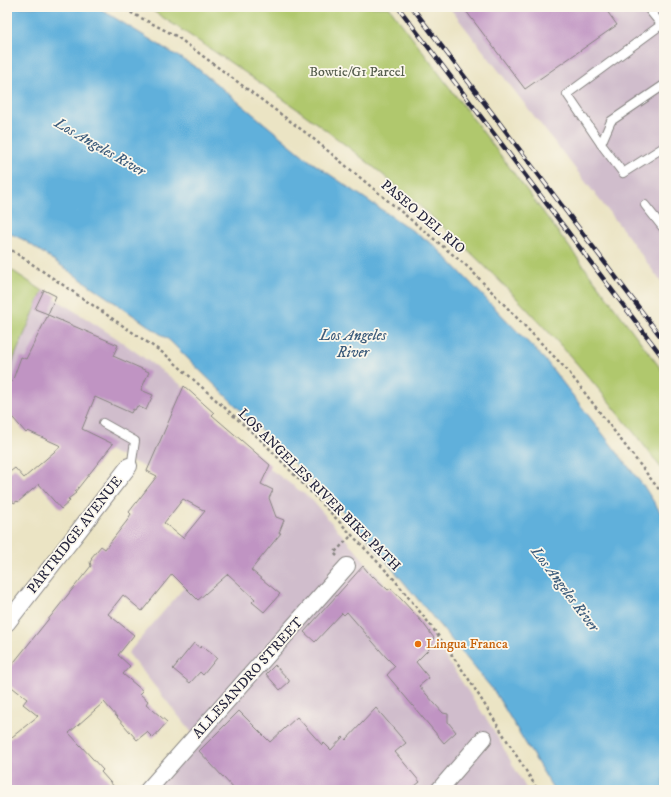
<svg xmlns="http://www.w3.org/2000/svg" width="671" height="797" viewBox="0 0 671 797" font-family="'IM FELL DW Pica',serif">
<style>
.industrial{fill:#d0bdcc}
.green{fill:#b0c86d;stroke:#697554}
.water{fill:#61b0db;stroke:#42698b}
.building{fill:#c094c3;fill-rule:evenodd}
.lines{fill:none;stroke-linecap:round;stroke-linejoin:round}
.service-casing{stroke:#868380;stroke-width:10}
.minor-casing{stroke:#868380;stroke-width:18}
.path{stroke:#868380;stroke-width:2.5;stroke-dasharray:3 3;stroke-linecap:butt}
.service{stroke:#fff;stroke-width:8}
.minor{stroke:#fff;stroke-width:16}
.rail-casing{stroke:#22223b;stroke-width:4.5}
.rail{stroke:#fbf7ec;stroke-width:3;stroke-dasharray:9;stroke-linecap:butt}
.food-dot{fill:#e8710a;stroke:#fbf7ec;stroke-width:1.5}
.labels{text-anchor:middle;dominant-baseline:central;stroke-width:3.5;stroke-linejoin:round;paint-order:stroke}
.park-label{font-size:14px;fill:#545c4c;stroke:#fbf7ec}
.street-label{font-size:14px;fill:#22223b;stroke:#fbf7ec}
.food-label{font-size:14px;fill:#c56008;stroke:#fbf7ec;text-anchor:start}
.water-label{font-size:15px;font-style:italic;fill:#3b5b7b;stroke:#fbf7ec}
</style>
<rect width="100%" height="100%" fill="#fbf7ec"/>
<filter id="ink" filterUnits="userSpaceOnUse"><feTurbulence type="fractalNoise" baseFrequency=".025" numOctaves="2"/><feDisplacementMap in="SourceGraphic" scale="8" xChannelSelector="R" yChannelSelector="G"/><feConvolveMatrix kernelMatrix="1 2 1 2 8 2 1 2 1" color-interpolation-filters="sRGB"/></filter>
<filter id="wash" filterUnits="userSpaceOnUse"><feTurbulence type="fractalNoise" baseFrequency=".012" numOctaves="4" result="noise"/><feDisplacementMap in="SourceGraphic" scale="16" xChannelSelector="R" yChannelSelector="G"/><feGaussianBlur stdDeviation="0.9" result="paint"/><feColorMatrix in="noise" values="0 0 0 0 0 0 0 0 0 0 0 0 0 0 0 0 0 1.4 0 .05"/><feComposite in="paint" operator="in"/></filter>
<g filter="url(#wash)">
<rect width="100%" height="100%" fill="#ebe4c4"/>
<!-- industrial -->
<g class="industrial">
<polygon points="449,7 664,7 664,286 627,235"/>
<polygon points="43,291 115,337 180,384 270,469 311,499 438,646 491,726 527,790 142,790 193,734 128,653 247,514 7,404 7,374"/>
</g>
<!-- green -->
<g class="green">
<path d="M147,7H389L664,373V472C576,353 469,241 352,150C286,99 217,53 147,7Z"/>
<polygon points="7,267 43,291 7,374"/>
</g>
<!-- water -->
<polygon class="water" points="7,7 97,7 197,68 310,161 435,246 546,361 645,488 664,518 664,790 554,790 494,691 353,521 169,340 24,240 7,232"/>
<g id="blocks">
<!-- building -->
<g class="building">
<polygon points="463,7 604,7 617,25 525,89"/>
<polygon points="44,290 56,296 48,314 35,309"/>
<polygon points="48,315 118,345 113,356 149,372 141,390 153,395 146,410 137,406 135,410 133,409 131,413 95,397 82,429 113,444 75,492 76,493 68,499 70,501 61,509 39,484 18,502 17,501 14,503 7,494 7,474 15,468 24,478 61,446 28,431 26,433 7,411 7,380 12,382 21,357 26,359"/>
<path d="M184,386L214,413L212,415L270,465L261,484L273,490L269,498L276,517L284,520L279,533H281L251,570L280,594L264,612L252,602L255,599L228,574L198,600L172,574L142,611L123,595L108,614L134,635L118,655L130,666L123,674L143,691L140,694L148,701L146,704L167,722L153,738L147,732L137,740L104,702L69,733L103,770L101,772L117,790H7V741L38,716L23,704L27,699L8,684L10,681L7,679V671L91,566L90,562L92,559L91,558L101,546L105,549L130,517H129L131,514L129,512L157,476L147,471ZM183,499L205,511L183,538L164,523Z"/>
<polygon points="363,566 372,577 373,576 388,590 391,588 423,623 434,638 430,642 433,645 416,662 429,678 419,686 443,713 448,714 448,722 456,732 444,743 387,675 395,666 386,657 347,612 344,615 342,613 315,642 304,632"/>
<polygon points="194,643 200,648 202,646 217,658 203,675 200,672 190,683 173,669"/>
<polygon points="275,665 289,680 289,682 280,690 266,674"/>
<polygon points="376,708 406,743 395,752 420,782 410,790 235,790 199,751 239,711 270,742 297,717 322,745 324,743 331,750 343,737 346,740"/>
</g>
</g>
</g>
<g filter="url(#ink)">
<use href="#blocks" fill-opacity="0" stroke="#868380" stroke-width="1"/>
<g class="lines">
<defs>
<g id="service">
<polyline points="647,7 664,28"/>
<polyline points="664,85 611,121 601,144 623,173 664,147"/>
<polyline points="601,144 567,94 661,25"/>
<polyline points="645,205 664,229"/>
<polyline points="103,423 135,441 132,461 129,466"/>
</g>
<g id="minor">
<polyline points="7,623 129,466"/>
<polyline points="148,790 347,566"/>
<polyline points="439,790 484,738"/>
</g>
</defs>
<!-- service casing -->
<use href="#service" class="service-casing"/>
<!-- minor casing -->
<use href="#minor" class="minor-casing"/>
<!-- path -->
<g class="path">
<polyline points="120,7 176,36 310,136 469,268 568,371 664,496"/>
<polyline points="7,247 166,355 264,443 393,578 432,627 468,678 538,790"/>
<polyline points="337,556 334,553 352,535"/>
</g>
<!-- service -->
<use href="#service" class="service"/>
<!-- minor -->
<use href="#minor" class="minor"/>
<defs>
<g id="rail">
<polyline points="398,7 664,359"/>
<polyline points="412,7 664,341"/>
</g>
</defs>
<!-- rail casing -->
<use href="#rail" class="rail-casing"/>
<!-- rail -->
<use href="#rail" class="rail"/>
</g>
</g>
<!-- markers -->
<circle class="food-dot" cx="418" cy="644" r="4"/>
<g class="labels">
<!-- park labels -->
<g class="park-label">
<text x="357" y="72">Bowtie/G1 Parcel</text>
</g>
<!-- street labels -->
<g class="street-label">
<text transform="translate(423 217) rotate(40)">PASEO DEL RIO</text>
<text transform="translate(319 490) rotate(45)">LOS ANGELES RIVER BIKE PATH</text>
<text transform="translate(75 535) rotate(-52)">PARTRIDGE AVENUE</text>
<text transform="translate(248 678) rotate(-48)">ALLESANDRO STREET</text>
</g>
<!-- food labels -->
<g class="food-label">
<text x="426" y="644">Lingua Franca</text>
</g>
<!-- water labels -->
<g class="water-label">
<text transform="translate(100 147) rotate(30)">Los Angeles River</text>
<text x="353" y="335">Los Angeles<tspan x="353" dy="17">River</tspan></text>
<text transform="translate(565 589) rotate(53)">Los Angeles River</text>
</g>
</g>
<!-- margin -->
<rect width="671" height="797" fill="none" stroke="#fbf7ec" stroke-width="24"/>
</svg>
